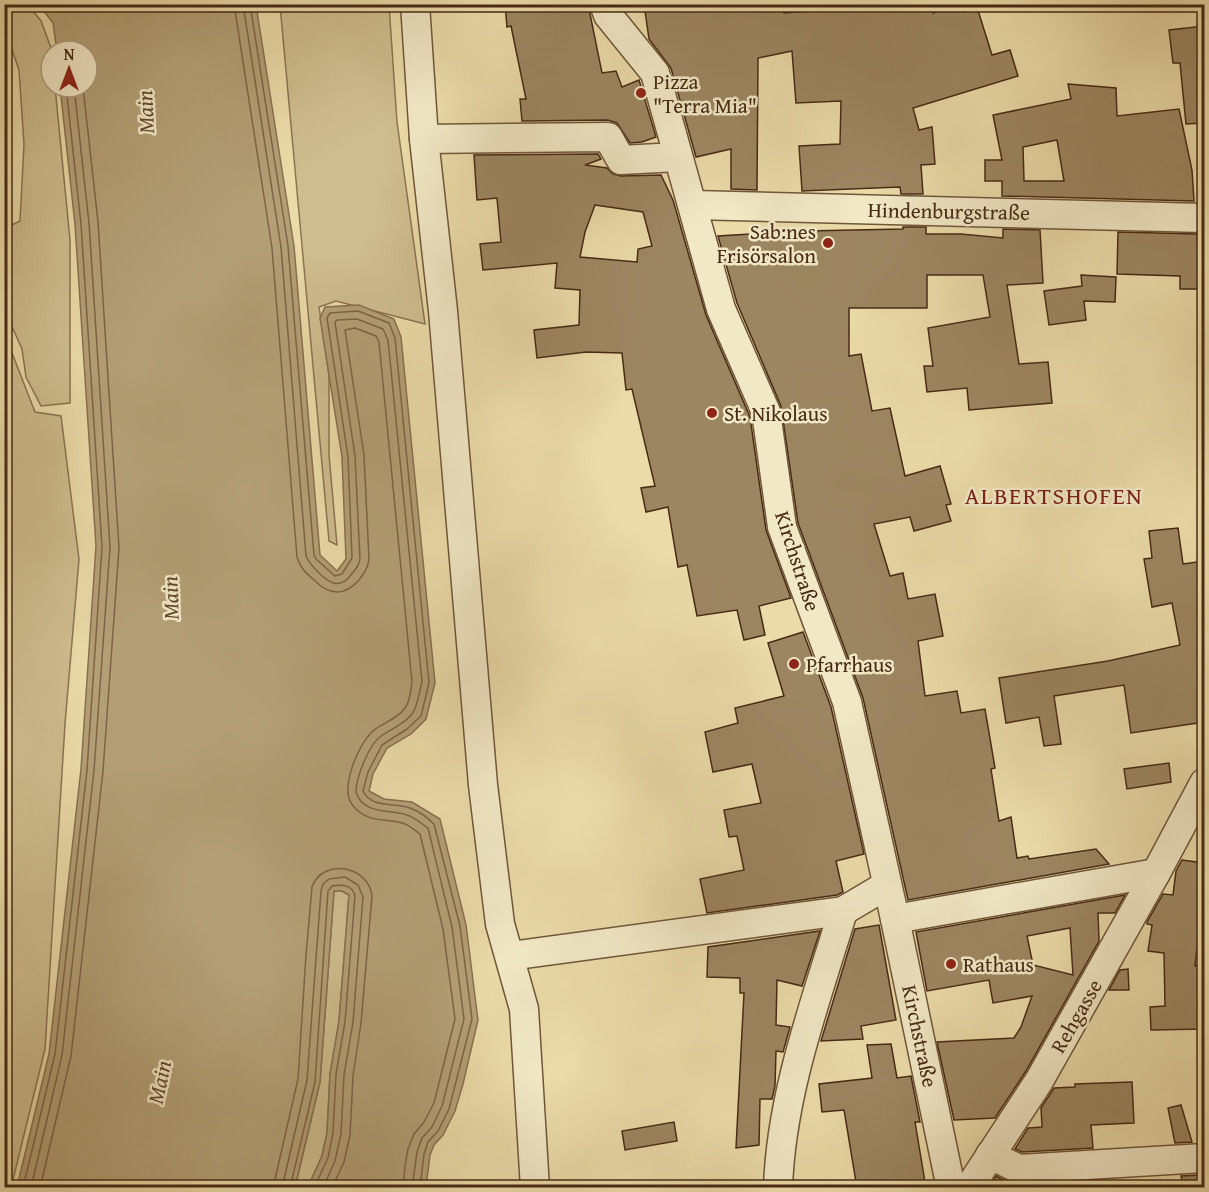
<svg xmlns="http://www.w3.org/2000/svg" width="1209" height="1192" viewBox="0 0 1209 1192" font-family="'Gentium Book Plus',serif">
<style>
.green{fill:#cebd8f;stroke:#8a7452;stroke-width:1.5}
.water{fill:#b39f76;stroke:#88704f;stroke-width:1.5}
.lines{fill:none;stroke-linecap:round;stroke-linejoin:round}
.shore{stroke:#7d6446;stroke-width:1.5}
.building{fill:#9c8661;stroke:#472a15;stroke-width:1.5;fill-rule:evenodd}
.minor-casing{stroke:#70563a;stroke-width:31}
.minor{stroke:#f1e8c6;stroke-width:28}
.poi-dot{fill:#8f2418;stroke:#f1e8c6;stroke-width:2}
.labels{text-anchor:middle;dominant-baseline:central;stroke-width:5;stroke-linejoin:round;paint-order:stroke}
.poi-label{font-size:21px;fill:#472a15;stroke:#f1e8c6;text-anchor:start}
.street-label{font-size:21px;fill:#472a15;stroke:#f1e8c6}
.water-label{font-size:22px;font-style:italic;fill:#62472d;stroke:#f1e8c6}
.quarter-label{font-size:24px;letter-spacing:1.5px;fill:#7a1f14;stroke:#f1e8c6}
</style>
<rect width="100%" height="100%" fill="#eadba8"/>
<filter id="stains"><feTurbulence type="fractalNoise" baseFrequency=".00333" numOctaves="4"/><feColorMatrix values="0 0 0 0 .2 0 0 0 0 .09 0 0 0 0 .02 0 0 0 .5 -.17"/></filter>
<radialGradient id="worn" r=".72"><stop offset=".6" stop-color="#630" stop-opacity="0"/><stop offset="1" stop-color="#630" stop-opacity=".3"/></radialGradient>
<!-- green -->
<g class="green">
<polygon points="4,5 28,5 41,21 51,48 51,87 55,87 70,240 70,403 41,406 26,377 22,349 5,311 5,224 12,225 20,221 24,144 19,70 5,30"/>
<polygon points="280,5 389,5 397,122 425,324 336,301 319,307 329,375 329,455 337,545 329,541"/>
<polygon points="5,335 35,412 61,416 79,559 65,724 45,1049 11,1188 4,1187"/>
<polygon points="334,891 342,891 349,895 339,1021 330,1074 327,1133 322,1156 308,1187 295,1188 320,1082"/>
</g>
<!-- water -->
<polygon class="water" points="28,5 256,5 294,246 320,555 337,571 346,559 342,457 320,318 325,307 359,305 394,319 401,337 435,683 426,719 411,734 387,748 373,774 369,791 384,799 412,802 440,819 466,925 478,1020 463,1084 455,1111 443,1135 434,1145 430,1155 426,1187 308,1187 322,1156 327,1133 330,1074 339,1021 349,895 342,891 334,891 320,1082 295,1187 17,1187 49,1054 81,769 96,546 75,224 60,87 87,87 87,51 57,51 53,23 43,10 31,9"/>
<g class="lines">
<!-- shore -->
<g class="shore">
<path d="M234,4L272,248L297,557C300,568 306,573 314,580C329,595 344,597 359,580C364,573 368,568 369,559L364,455L345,330L355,328L376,336L379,342L412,682C411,690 410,702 405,708C397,720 381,723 372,732C358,745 338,791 354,807C371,825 387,817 405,824C410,826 416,831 420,834L443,929L455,1019L434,1103L424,1122L414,1134L408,1149L405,1166L403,1188"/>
<path d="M243,4L281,247L306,556C309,563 313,567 318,572C328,582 339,590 350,576C355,570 359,566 360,559L355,456L335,322L337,320L357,319L383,329L388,340L422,682C419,692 418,707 412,714C403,725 391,729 381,736C369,744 356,778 356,792C363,815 389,809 407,815C414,817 422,824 428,828L452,927L464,1019L442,1106L432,1127L422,1138L417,1152L412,1188"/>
<path d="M250,4L288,246L314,555L316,559L335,576L342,574L352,558L348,457L327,318L330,313L358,311L389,323L395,338L429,683L421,716L407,729L382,745L368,772L363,791C372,809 395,802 410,808C418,811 428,818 434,824L460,926L472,1019L449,1109L438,1131L428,1142L424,1154L420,1188"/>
<polyline points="23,1188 55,1054 87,770 102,547 81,224 66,87"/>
<polyline points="31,1188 62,1055 94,770 110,547 89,223 74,87"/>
<polyline points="40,1188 71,1056 103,771 119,548 98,222 83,87"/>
<path d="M273,1188L298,1079L306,955L312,887C323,857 369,866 372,896L361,1023L353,1076L350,1135L344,1162L332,1188"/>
<polyline points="282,1188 307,1080 321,891 323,884 329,879 345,877 358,885 363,897 353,1022 344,1075 341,1134 335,1161 323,1188"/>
<path d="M290,1188L315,1082L328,891L332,886C342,884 353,885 355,896L345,1022L336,1074L333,1133L328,1158L314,1188"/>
</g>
</g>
<!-- building -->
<g class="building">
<polygon points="505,4 588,4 602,73 616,71 622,87 639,80 656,137 642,142 630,143 617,123 608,120 522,121 520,99 526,99 511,26 507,27"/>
<polygon points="644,4 782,4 784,13 853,8 853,4 932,4 933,13 960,4 976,4 992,55 1010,50 1018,76 913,108 919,130 932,127 935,164 921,165 923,194 901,194 900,187 802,191 799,146 840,144 841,101 796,103 792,51 758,58 757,190 731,189 731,149 696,157 671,68 649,39"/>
<polygon points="1204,26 1204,123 1186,124 1180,63 1173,63 1169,30"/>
<path d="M1068,84L1116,88L1117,116L1179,109L1192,170L1194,201L1002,196V181H985V160H1002L993,115L1071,99ZM1057,140L1064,181H1024L1023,147Z"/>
<path d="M598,154L601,159L585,165L607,168L613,174L621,176L661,175L673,200L706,315L750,417L766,530L791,598L759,606L765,635L744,640L737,610L697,616L687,565L678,567L668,507L646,512L641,488L655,486L632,389L626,390L622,353L586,352L537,358L534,330L579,325L580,290L555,288L557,263L483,270L480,244L501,242L497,198L477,200L474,155ZM595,205L643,212L652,246L638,249L637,262L580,257L585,232Z"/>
<polygon points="903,227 926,227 926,234 961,234 1003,238 1003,229 1040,230 1043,283 1007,285 1019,364 1048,362 1052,403 969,410 967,388 927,392 924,366 933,366 928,328 990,317 983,275 927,275 927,308 849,308 849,356 861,354 872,411 890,408 905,476 940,466 951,504 946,505 951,521 914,531 910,517 874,524 890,576 903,573 908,599 935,594 943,636 918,641 925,696 957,691 961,713 985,709 995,768 991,769 999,821 1011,817 1017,858 1028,856 1029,859 1096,849 1109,864 908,900 863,698 798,523 781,406 737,303 718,236 805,231 903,229"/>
<polygon points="1118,232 1197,234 1197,239 1204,240 1204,289 1180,289 1180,276 1117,274"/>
<polygon points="1081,275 1116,277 1115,302 1084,301 1086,320 1049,325 1044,291 1082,286"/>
<polygon points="1178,528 1183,564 1204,561 1204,722 1131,733 1124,685 1054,696 1061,744 1044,746 1039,717 1006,723 999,678 1108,661 1180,645 1172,603 1152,607 1144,559 1152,558 1149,531"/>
<polygon points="803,632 831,707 864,854 836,861 843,892 837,895 707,913 700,879 744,870 737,836 729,837 724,810 761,803 752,764 713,772 705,732 738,723 735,708 784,696 768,643"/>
<polygon points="1169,763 1171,782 1127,789 1124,769"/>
<polygon points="1182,860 1204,863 1204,930 1199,930 1195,966 1204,966 1204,1029 1151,1030 1150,1007 1165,1006 1164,953 1148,951 1152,925 1147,924 1147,922 1163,894 1173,895 1176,871"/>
<path d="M1125,895L1115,913H1098L1099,941L1026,1071L995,1118L954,1120L937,1042L1014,1038L1021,1027L1032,996L993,1003L989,980L927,991L916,932ZM1070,928L1073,975L1033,965L1027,936Z"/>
<polygon points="879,925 896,1020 861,1026 863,1039 821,1041 855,929"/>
<polygon points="820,931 802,986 777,980 776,1025 790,1027 783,1052 776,1051 775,1086 772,1099 760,1099 759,1145 736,1148 744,993 740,993 740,978 707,977 708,947"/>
<polygon points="1128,969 1129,990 1109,990 1120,970"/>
<polygon points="891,1044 897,1078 911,1076 920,1122 915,1122 926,1188 857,1188 844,1110 822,1112 819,1084 872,1078 867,1045"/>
<polygon points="1132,1082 1134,1123 1091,1125 1093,1148 1022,1152 1015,1149 1028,1128 1042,1127 1041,1108 1054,1088 1075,1087 1075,1084"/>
<polygon points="1181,1105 1192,1142 1175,1143 1168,1108"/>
<polygon points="674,1122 677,1141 625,1150 622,1131"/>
<polygon points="1201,1175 1203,1183 1183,1184 1181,1176"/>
<polygon points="996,1176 1011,1184 1009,1188 989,1188"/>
</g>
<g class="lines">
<defs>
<g id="minor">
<polyline points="415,4 424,139 443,311 483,785 500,924 524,1009 535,1188"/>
<polyline points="604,4 608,15 655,73 721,309 766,412 782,527 847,702 895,919 951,1188"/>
<polyline points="424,139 608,137 621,160 678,157"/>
<polyline points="693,205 1204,218"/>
<polyline points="895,919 1156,873"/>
<polyline points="510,956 843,911 887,885"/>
<polyline points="990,1155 1019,1169 1204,1158"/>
<path d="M778,1188C781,1093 816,1001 843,911"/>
<polyline points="969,1188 1039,1081 1156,873 1204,783"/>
</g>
</defs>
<!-- minor casing -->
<use href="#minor" class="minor-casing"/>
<!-- minor -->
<use href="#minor" class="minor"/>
</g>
<!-- markers -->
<g class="poi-dot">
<circle cx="641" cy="93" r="6"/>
<circle cx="828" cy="243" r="6"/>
<circle cx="712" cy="413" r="6"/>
<circle cx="794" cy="664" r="6"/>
<circle cx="951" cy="964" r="6"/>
</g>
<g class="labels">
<!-- poi labels -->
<g class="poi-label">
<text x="653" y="81">Pizza<tspan x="653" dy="24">"Terra Mia"</tspan></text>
<text x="816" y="231" text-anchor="end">Sab:nes<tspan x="816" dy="24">Frisörsalon</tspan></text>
<text x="724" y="413">St. Nikolaus</text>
<text x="806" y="664">Pfarrhaus</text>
<text x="963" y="964">Rathaus</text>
</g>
<!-- street labels -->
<g class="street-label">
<text transform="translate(949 211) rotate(1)">Hindenburgstraße</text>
<text transform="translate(798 561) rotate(72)">Kirchstraße</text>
<text transform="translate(1076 1016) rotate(-60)">Rehgasse</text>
<text transform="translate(920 1036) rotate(78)">Kirchstraße</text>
</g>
<!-- water labels -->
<g class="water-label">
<text transform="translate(145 112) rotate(-93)">Main</text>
<text transform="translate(170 598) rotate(-92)">Main</text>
<text transform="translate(159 1082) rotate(-78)">Main</text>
</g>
<!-- quarter labels -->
<g class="quarter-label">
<text x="1054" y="495">ALBERTSHOFEN</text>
</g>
</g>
<!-- margin -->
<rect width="1209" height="1192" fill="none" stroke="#eadba8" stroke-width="24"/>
<rect x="6" y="6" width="1197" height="1180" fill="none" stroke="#472a15" stroke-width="3"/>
<rect x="12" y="12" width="1185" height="1168" fill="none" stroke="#472a15" stroke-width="1.5"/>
<!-- north arrow -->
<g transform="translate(69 69)"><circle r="28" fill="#f1e8c6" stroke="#ad9c7f" stroke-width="1.5"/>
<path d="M0-4.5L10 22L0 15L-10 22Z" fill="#8f2418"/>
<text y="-9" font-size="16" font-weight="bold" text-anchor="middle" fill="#472a15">N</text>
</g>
<rect width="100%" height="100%" filter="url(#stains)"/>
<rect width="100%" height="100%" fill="url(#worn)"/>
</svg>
